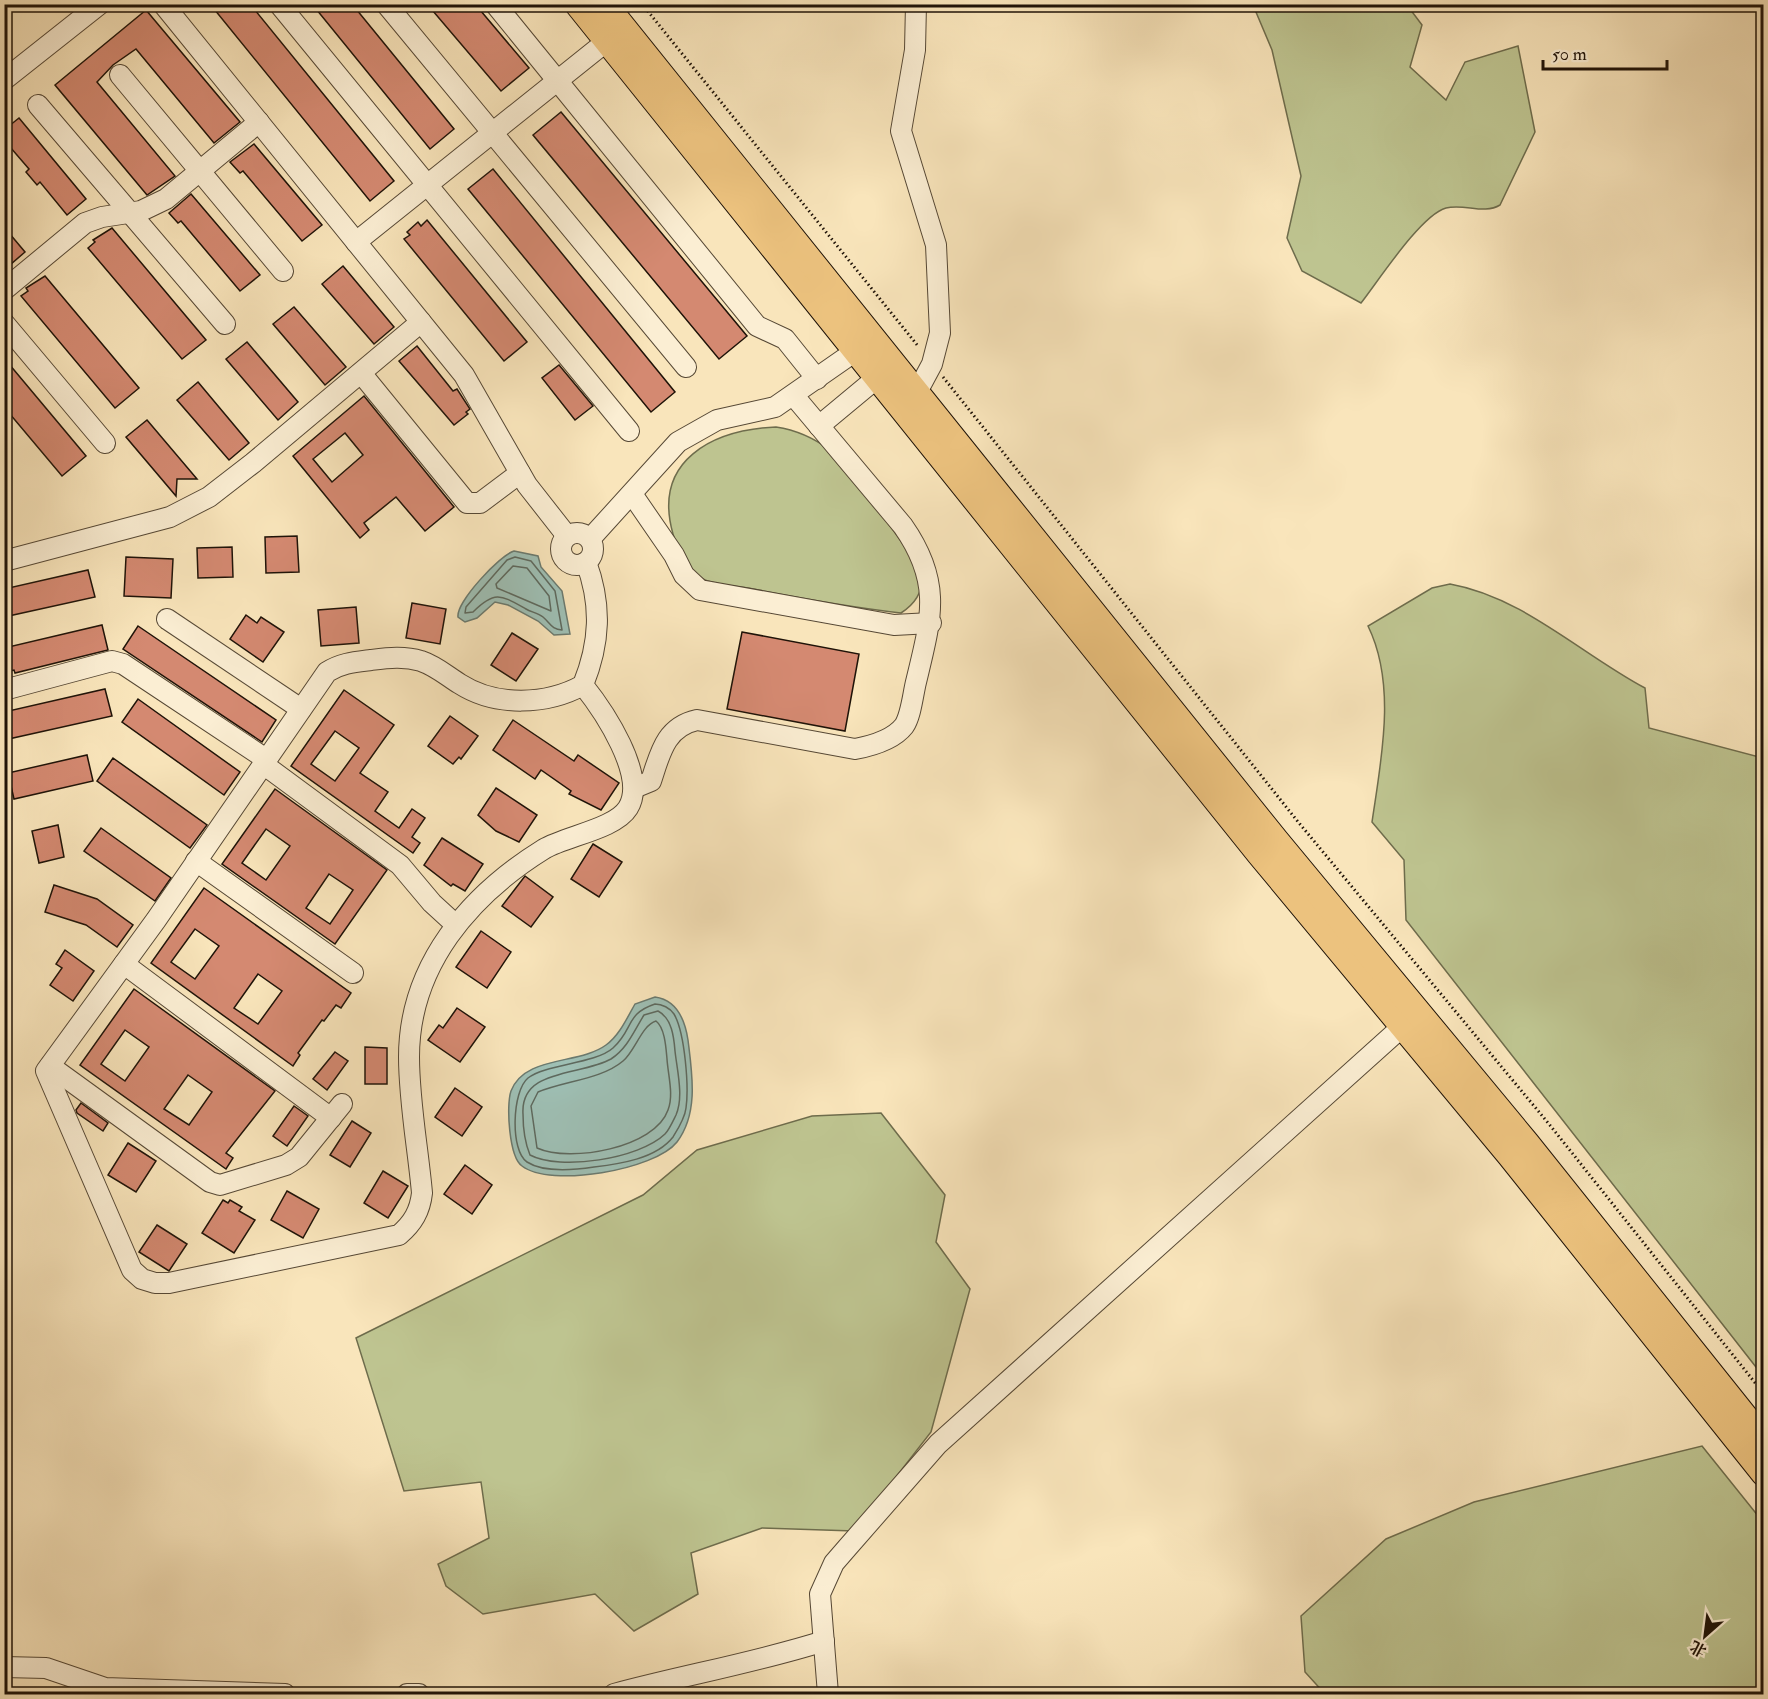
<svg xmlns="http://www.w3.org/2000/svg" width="1768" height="1699" viewBox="0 0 1768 1699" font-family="'IM FELL Double Pica','Noto Serif SC',serif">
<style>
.green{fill:#bec490;stroke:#6e6c4c;stroke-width:1.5}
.water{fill:#9ebfb4;stroke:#6b7a6f;stroke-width:1.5}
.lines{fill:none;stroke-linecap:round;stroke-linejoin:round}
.shore{stroke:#5e695e;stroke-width:1.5}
.building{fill:#d48971;stroke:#1f1308;stroke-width:1.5;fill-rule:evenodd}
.minor-casing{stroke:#564835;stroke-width:22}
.major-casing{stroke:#1f1308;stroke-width:28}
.path{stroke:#1f1308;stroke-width:3;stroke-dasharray:1.5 3;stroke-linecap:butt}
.minor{stroke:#fbeed3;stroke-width:20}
.major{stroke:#ecc27e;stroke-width:26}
</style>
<rect width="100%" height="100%" fill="#f9e5bb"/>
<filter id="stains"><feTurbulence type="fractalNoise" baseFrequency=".00333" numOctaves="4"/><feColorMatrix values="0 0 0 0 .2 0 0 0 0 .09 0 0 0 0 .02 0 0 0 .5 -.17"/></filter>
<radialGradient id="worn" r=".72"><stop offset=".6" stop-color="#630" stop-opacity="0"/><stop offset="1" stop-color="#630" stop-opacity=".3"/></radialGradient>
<!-- green -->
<g class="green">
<path d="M1253,5H1407L1422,25L1410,67L1446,100L1465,62L1518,46L1535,132L1500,205C1484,215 1464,203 1446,208C1421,215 1379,280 1361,303L1302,271L1287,238L1301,176L1272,50Z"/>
<path d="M776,427C796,430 814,438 830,450C842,459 921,565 922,576C923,593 915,604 901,613C849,607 799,598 748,588C734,586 715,585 703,579C687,569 678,551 673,534C652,460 713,430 776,427Z"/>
<path d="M1450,584C1523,597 1581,654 1645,688L1649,728L1763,758V1376L1406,920L1404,860L1372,822C1381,760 1397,685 1368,626L1432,588Z"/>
<polygon points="881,1113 945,1195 936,1242 970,1289 931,1432 854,1531 762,1528 691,1553 698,1594 634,1631 595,1594 483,1614 446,1586 438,1564 489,1538 481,1482 404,1491 356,1338 643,1195 697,1150 812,1116"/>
<polygon points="1702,1446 1763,1522 1763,1694 1325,1694 1305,1672 1301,1616 1386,1539 1474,1502"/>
</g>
<!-- water -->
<g class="water">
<path d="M514,551L538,556L541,567L562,591L570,634L554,635L538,621L508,605L495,602L477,618L465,622L458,617C456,602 500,555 514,551Z"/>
<path d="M655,997C677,1000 685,1020 688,1040C692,1073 699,1113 677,1142C655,1170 550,1188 522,1166C509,1157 506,1105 511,1091C525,1055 579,1065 606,1045C619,1036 627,1018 635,1004Z"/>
</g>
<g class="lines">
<!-- shore -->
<g class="shore">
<path d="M515,557L531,561L555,591L562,630C552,630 550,623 543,617C538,613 531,612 526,609C501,595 495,590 473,612L465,613L466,607L507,560Z"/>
<polygon points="513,566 527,568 549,596 551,611 497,588 496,584"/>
<path d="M655,1004C662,1004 670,1008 674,1014C685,1033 689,1087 686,1108C685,1118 678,1129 673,1137C656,1159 619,1164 594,1167C574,1170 544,1173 527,1162C510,1151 512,1091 528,1078C546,1064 595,1064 613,1048C634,1029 625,1014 655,1004Z"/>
<path d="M658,1011C672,1018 674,1038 675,1051C677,1070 684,1097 676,1115C673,1121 669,1130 665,1134C639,1159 560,1171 530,1155C525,1143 523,1127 523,1114C520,1068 581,1076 611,1059C627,1049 634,1031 644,1015Z"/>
<path d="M656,1021C665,1028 666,1048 667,1059C668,1075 674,1095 668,1110C655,1148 570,1163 537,1148L531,1106L538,1092C565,1081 602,1079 623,1061C635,1051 642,1025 656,1021Z"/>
</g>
</g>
<!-- building -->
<g class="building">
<polygon points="210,4 250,4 394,181 370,201"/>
<polygon points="312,4 352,4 454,129 430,149"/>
<polygon points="427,4 475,4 529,68 501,91"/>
<polygon points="146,10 240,122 214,143 136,49 113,65 97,82 175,176 147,195 55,85"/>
<polygon points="561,112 747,336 719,359 533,135"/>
<polygon points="19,118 86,199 67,215 40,182 37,185 26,172 29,169 4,140 4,130"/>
<polygon points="254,144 322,225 302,241 243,171 240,173 230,162"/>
<polygon points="493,169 675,392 651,412 468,189"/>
<polygon points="191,194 260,275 240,291 181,221 178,223 169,213"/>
<polygon points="427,220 527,342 504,361 404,239 410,235 407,232 418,222 421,226"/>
<polygon points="4,227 25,252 4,270"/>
<polygon points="112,228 206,340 182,359 88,248 95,242 93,240"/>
<polygon points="343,266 394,327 374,344 322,284"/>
<polygon points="45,276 139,388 115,408 21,296 28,291 26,288"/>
<polygon points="294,307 346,367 325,385 273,324"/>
<polygon points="247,342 298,402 278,420 226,359"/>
<polygon points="417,346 453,391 457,389 470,409 466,412 468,414 454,425 399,361"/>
<polygon points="4,358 86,456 62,476 4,407"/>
<polygon points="559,365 593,406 575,420 542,378"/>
<polygon points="198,382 249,443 229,460 177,400"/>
<path d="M364,396L454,507L425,531L396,497L364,523L369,530L360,538L293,456ZM345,433L363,455L332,482L313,459Z"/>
<polygon points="147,420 197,479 177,479 176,496 126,437"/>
<polygon points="297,536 299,572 266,573 265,537"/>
<polygon points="232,547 233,577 198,578 197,548"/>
<polygon points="126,557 173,559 171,598 124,596"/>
<polygon points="88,570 95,597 4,617 4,589"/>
<polygon points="412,603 446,609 440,644 406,638"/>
<polygon points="356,607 359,643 321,646 318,610"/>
<polygon points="246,615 257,623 261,617 284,632 263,662 230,639"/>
<polygon points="102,625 108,650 15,673 14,670 4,672 4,648"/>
<polygon points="138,626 276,720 262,742 123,649"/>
<polygon points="742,632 859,654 845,731 727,709"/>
<polygon points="512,633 538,649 516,681 491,665"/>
<polygon points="105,689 112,716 4,740 4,712"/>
<path d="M344,690L394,725L360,773L388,792L375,811L399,828L412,809L425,818L412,837L420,843L413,853L291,766ZM335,731L359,748L335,781L311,764Z"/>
<polygon points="138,699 240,772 224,795 122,722"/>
<polygon points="450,716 478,736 461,759 459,757 453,764 428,746"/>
<polygon points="513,720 574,761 578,755 619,783 601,810 569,794 571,791 541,770 535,779 493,750"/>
<polygon points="87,755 93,781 14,799 8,773"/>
<polygon points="113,758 207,825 190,848 97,781"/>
<polygon points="496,788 537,815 519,842 496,831 478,815"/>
<path d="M275,789L387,870L335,944L222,864ZM266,829L290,846L266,880L242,863ZM329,874L353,890L330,924L306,908Z"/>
<polygon points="58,825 64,857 39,863 32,831"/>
<polygon points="101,828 171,878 155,901 84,851"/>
<polygon points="442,838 483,864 465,891 453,884 451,886 424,865"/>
<polygon points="593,844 622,862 599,897 571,879"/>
<polygon points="525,876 553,897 531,927 502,906"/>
<polygon points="54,885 97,899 133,925 117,947 86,925 45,912"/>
<path d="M204,888L351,993L341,1008L336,1005L324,1021L322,1020L298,1053L300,1055L293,1066L151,963ZM195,929L219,946L195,979L171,962ZM258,974L282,991L258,1024L234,1008Z"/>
<polygon points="481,931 511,952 487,988 456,967"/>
<polygon points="65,950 94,971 73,1001 50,985 62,968 56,964"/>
<path d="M134,989L275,1091L226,1153L233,1158L226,1169L80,1065ZM125,1030L149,1047L125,1081L101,1064ZM188,1075L212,1092L189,1125L164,1109Z"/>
<polygon points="457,1008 485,1027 460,1062 428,1040 439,1025 443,1028"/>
<polygon points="365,1047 387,1048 387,1084 365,1084"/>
<polygon points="335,1052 348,1061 327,1090 313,1079"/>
<polygon points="455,1088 482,1107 462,1136 435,1117"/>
<polygon points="81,1103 108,1123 103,1131 77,1113 76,1110"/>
<polygon points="294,1106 308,1116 287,1146 273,1136"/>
<polygon points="352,1121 371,1133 350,1167 330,1155"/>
<polygon points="128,1143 156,1161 136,1192 108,1175"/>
<polygon points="465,1165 492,1185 472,1214 444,1194"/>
<polygon points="383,1171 408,1186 388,1218 364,1203"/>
<polygon points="287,1191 319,1209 303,1238 271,1220"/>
<polygon points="223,1200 228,1203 230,1200 242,1207 239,1211 255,1220 234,1253 202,1233"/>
<polygon points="157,1225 187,1244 169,1271 139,1252"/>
</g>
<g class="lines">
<defs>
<g id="minor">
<polyline points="163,4 464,375 527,485 567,536"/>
<polyline points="279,4 629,431"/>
<polyline points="386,4 686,367"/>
<polyline points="495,4 757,326 785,339 817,379"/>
<polyline points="916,4 915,50 901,131 936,245 940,333 932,364 917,392"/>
<polyline points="120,75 283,271"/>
<polyline points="4,80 100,4"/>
<polyline points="38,105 225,324"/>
<polyline points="356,242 607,41"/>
<polyline points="4,290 85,223 102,217 141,211 166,199 259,122"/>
<polyline points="4,323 105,443"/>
<polyline points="361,373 467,503 480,503 520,473"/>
<polyline points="819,426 878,377"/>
<polyline points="632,494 674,555 684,575 700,590 894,625 931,623"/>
<circle cx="577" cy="549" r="16"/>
<polyline points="590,539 678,442 717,420 775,407 857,350"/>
<polyline points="4,561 170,517 209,497 253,463 421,322"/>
<polyline points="167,619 301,709"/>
<path d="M583,685C603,710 648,776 628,808C615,829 566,836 544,849C470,895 409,965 409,1057C409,1102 418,1148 422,1193C420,1211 413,1223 399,1235L169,1283H155L142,1279L132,1270L46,1071L156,920L327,672C341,663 355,662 371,660C388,658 404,656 421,661C436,666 447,676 460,684C496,707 547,705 583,685C600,643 602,605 586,562"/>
<polyline points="4,690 112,661 123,664 266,759"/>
<polyline points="263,764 400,865 432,903 456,925"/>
<path d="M634,788L651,781C660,754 665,727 697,720L855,749C871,746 893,740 904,726C911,716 913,694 916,682C931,619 943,583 903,526L794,396"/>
<polyline points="196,861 353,973"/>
<polyline points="124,964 331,1118"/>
<polyline points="50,1066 210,1182 220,1185 286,1165 299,1157 342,1104"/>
<polyline points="4,1667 46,1668 105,1688 285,1694"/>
<polyline points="407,1694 419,1694"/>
<path d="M614,1694C684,1675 755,1663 824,1641"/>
<polyline points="828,1694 820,1594 834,1563 847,1548 938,1444 1403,1026"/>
</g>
<g id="major">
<polyline points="578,4 1260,854 1510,1155 1764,1473"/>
<polyline points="604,4 1276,841 1526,1143 1764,1441"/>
</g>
</defs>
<!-- minor casing -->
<use href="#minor" class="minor-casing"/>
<!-- major casing -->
<use href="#major" class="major-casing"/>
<!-- path -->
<g class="path">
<polyline points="642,4 918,346"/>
<polyline points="943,377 1299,823 1549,1124 1764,1394"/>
</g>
<!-- minor -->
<use href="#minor" class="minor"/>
<!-- major -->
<use href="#major" class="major"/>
</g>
<!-- margin -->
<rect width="1768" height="1699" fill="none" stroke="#f9e5bb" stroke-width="24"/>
<rect x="6" y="6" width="1756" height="1687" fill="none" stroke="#1f1308" stroke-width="3"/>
<rect x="12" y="12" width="1744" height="1675" fill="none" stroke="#1f1308" stroke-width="1.5"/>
<!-- north arrow -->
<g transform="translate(1705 1636) rotate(208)" stroke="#fbeed3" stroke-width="4.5" paint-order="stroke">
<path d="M0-4.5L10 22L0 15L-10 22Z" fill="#1f1308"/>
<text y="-9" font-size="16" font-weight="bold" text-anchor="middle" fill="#1f1308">北</text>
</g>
<!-- scale -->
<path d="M1543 60v9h124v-9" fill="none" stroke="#1f1308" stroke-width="3"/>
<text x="1552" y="60" font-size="18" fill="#1f1308" stroke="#fbeed3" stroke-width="4.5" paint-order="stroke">50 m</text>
<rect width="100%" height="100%" filter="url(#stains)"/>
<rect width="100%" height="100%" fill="url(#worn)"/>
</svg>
